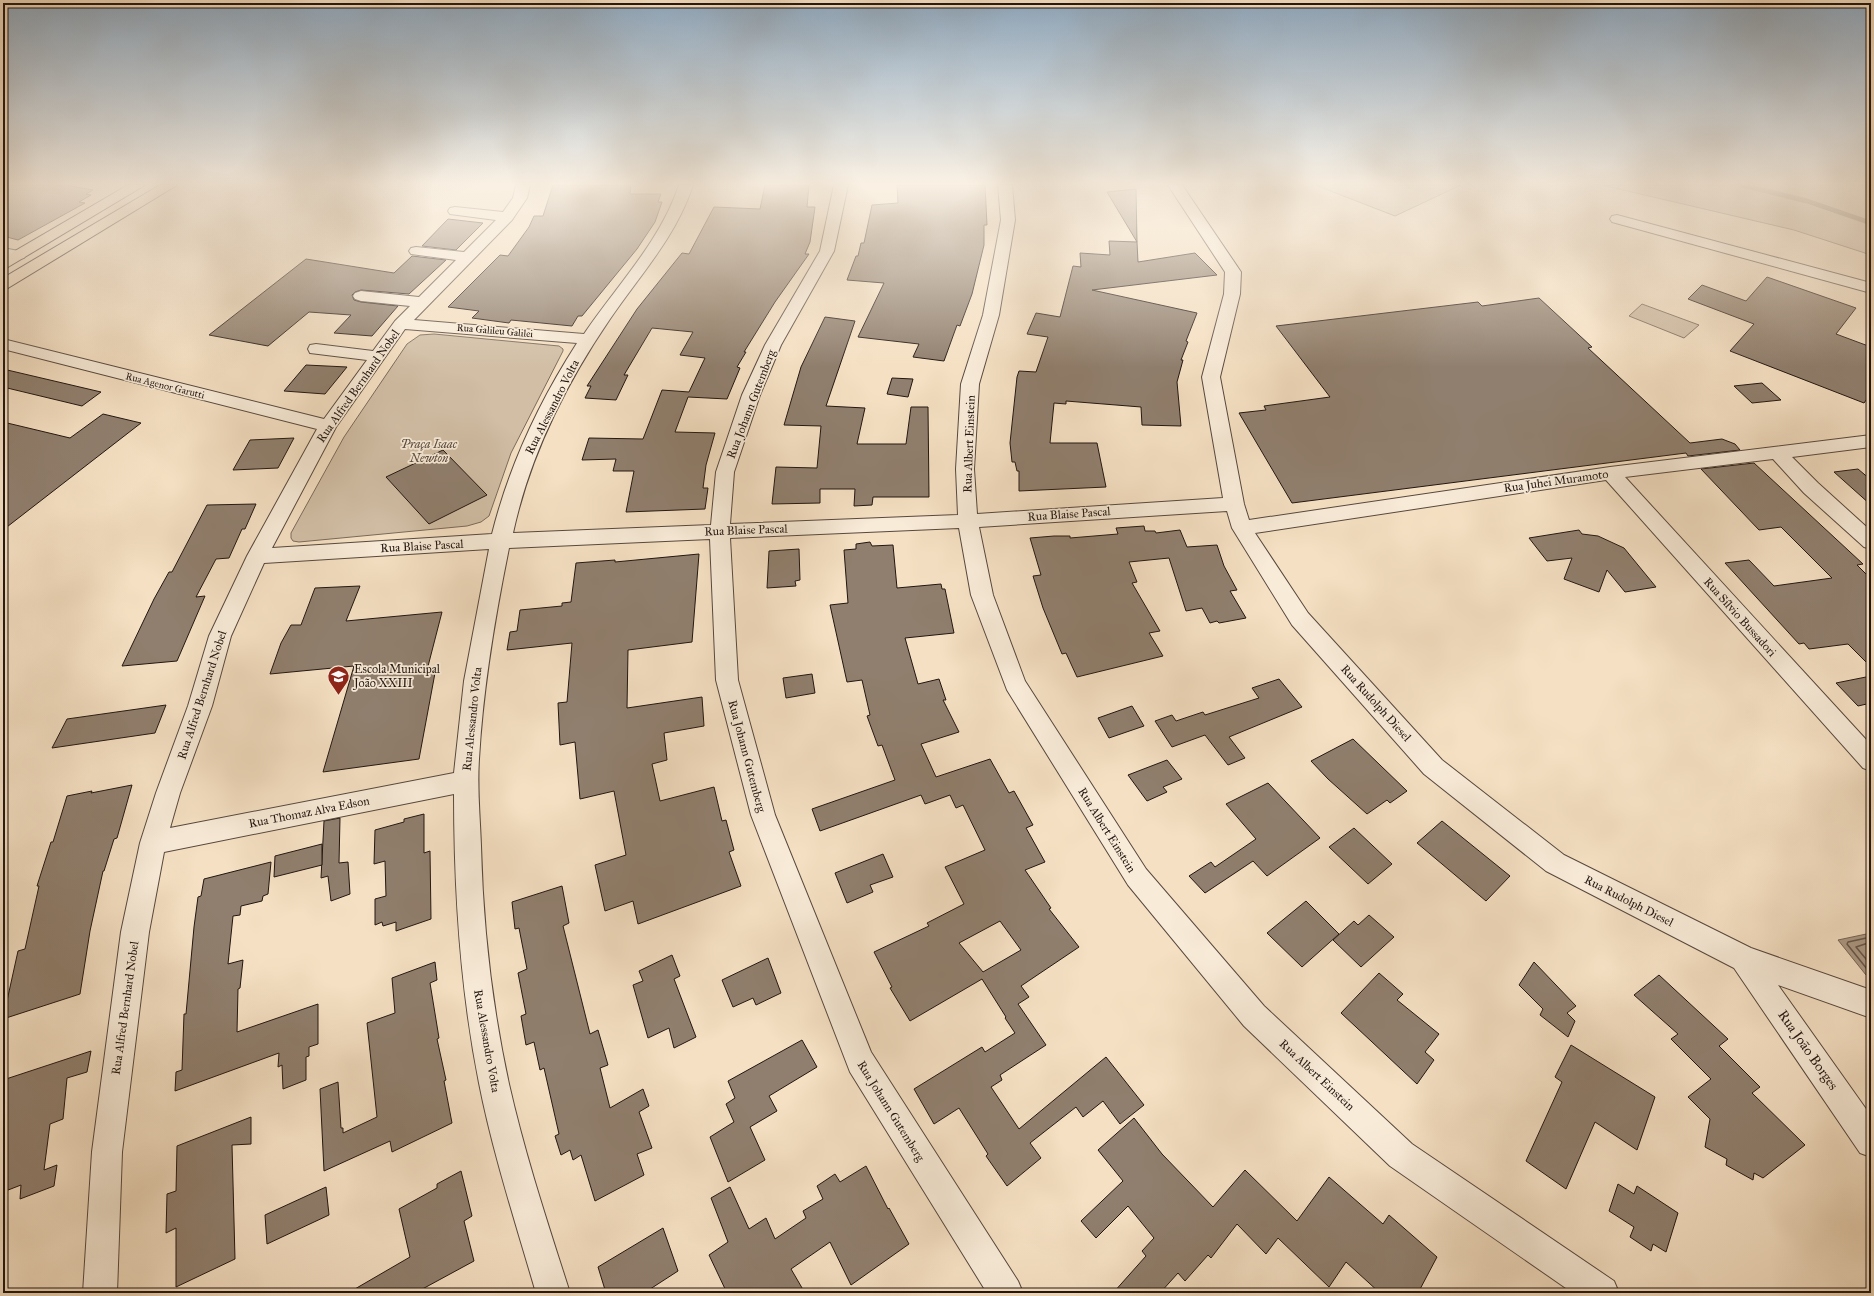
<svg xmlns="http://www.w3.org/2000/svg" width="1874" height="1296" viewBox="0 0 1874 1296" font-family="'IM FELL Great Primer',serif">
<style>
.green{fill:#d1bea5;stroke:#7a6a5b}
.water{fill:#ad9b86;stroke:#756657}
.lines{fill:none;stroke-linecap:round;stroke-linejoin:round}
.shore{stroke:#68584c;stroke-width:1.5}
.stream{stroke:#756657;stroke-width:5}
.building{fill:#907f6e;stroke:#221611;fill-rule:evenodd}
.minor-casing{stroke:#57483e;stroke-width:2}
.major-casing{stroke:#221611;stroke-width:2}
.minor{fill:#f8ebd8;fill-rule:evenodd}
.major{fill:#f5e0c3;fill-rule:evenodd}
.labels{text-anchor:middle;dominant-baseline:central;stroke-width:3.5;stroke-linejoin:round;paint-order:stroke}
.far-street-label{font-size:10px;fill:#221611;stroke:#f8ebd8}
.street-label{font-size:12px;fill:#221611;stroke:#f8ebd8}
.park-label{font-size:12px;font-style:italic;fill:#57483d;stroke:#f8ebd8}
.poi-label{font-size:12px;fill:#221611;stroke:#f8ebd8;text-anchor:start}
.near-street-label{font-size:14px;fill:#221611;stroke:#f8ebd8}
</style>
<rect width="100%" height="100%" fill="#f5e0c3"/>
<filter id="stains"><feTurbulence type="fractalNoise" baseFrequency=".005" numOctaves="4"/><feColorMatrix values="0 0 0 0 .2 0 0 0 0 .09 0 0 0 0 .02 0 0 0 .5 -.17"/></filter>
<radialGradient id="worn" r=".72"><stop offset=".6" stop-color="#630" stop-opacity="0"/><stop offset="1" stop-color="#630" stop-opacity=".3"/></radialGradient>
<!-- green -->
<g class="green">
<polygon points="1315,185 1461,185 1395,216"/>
<polygon points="1602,185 1871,185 1871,255 1794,230"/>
<polygon points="1642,304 1699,325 1684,338 1629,316"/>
<polygon points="434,334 559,346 563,349 563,351 511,453 489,516 481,522 467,526 299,542 293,541 291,538 291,533 344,437 407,344 420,335"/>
</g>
<!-- water -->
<polygon class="water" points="1871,933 1871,974 1866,975 1838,940"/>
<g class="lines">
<!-- shore -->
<g class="shore">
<polyline points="1871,937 1848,942 1847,944 1867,969 1871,970"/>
<polyline points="1871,942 1856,947 1871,965"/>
</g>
<!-- stream -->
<polyline class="stream" points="1742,185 1807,201 1871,223"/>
</g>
<!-- building -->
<g class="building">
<polygon points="3,185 67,185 93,190 86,194 91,195 79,202 85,203 18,240 3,236"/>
<polygon points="553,185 631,185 630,194 661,194 658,202 662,202 655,222 637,249 582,316 578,316 572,326 511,320 509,323 472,318 479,311 448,307 500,255 508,256 529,227 534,216 543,216"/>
<polygon points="765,185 809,185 807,207 815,207 810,242 805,254 809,254 775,302 744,352 746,352 737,367 740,368 727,399 688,397 675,432 715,433 706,465 703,488 708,488 705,509 626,512 634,471 613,471 616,459 582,460 589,438 643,439 662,390 689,392 705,358 680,355 693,332 652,328 624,375 628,375 616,400 585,398 591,386 587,386 637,309 682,253 689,254 714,207 760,209"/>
<polygon points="897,185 985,185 987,225 984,225 984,245 972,294 960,326 957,325 944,361 913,357 919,344 858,337 884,283 847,280 856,256 858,256 861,243 864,243 872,205 898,203"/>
<polygon points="1136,189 1137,242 1107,192"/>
<polygon points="448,219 483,223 456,250 422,246"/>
<polygon points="1109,241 1137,242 1138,262 1195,253 1217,275 1092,290 1197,313 1186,341 1188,342 1181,360 1183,360 1177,382 1181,426 1142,425 1141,407 1066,401 1066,404 1054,403 1050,443 1097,443 1106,487 1019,491 1019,471 1017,471 1015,462 1012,462 1010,443 1017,377 1019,371 1036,372 1048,337 1027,334 1036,313 1060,317 1073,266 1081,267 1080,253 1110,255"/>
<polygon points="412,256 446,260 409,294 361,290 355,292 352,295 354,300 361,302 398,306 372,336 334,333 351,315 309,312 268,346 209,335 306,259 394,273"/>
<polygon points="1767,277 1856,308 1836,334 1871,347 1871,393 1864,403 1730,351 1754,324 1688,299 1702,285 1746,301"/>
<polygon points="1539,298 1592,347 1588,348 1690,443 1722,439 1735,444 1740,450 1688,456 1686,453 1292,503 1239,413 1266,410 1264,406 1330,397 1276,326 1478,302 1482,306"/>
<polygon points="825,317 855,321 826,406 865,408 857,444 906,444 911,407 928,407 929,497 873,497 872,505 854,506 855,489 820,489 820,503 772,504 776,467 817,468 821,426 784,425 801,367"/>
<polygon points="306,365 347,367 325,394 284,391"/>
<polygon points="3,369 101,392 82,406 3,387"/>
<polygon points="892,378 913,379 908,397 887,394"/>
<polygon points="1762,383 1781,400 1752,403 1734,386"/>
<polygon points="103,414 141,423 3,530 3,422 70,438"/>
<polygon points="294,438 278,468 233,470 250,440"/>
<polygon points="443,450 487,495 429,524 386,477"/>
<polygon points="1754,463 1863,564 1857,565 1871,579 1871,667 1848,644 1809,649 1804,643 1799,644 1725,563 1749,560 1774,586 1832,578 1781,527 1759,530 1701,469"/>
<polygon points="1858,469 1871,480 1871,505 1834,472"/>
<polygon points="256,504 245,529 242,529 229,558 216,559 196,597 205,596 177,661 122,666 154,599 169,572 172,572 207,505"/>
<polygon points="1144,526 1145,531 1155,531 1156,533 1180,530 1187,547 1217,545 1224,566 1237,590 1230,591 1246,618 1219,623 1217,621 1210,623 1202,608 1186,611 1169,558 1129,562 1137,582 1132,583 1160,631 1149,633 1163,656 1077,677 1066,653 1062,654 1043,608 1033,576 1041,575 1030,538 1054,536 1070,536 1070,538 1118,534 1116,528"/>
<polygon points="1579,530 1582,534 1598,536 1624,548 1656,587 1625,592 1607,570 1599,592 1564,579 1572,558 1547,561 1529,538"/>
<path d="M870,542L872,546L893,545L897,588L941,584L942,589H945L954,633L905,638L918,684L939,679L946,700H943L959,732L921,744L936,777L990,759L1009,793L1014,791L1033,825L1026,828L1045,862L1025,870L1051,908L1049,909L1079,947L1021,986L1029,997L1018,1004L1046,1045L1000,1075L1002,1080L991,1087L1019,1129L1106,1057L1144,1105L1120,1124L1103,1101L1083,1117L1076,1107L1030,1143L1041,1158L1007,1186L986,1156L988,1154L959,1108L934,1124L914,1089L982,1047L985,1052L1015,1033L1005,1018L1006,1017L982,979L910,1021L890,988L892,987L874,952L929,926L927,923L964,904L945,867L985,850L963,805L956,808L950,795L925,804L921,795L820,831L812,809L895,780L882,745L878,746L867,716L870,715L862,680L847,682L830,605L848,603L844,550L856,549V544ZM1000,921L1021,950L983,972L959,943Z"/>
<polygon points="799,549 800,580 795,581 796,586 767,588 769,551"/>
<polygon points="699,554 692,642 628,650 627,708 702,697 704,726 664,733 667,760 652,764 660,801 714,787 722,821 726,820 734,850 729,852 741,886 638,924 633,901 605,911 595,865 626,855 614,791 580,799 575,742 560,745 558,703 567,702 572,643 507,650 510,632 517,631 520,610 562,606 562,603 571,602 576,563 615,560 615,562"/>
<polygon points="360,586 346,621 442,612 426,674 435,673 419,759 323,772 354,666 270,674 281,643 291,625 301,625 315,588"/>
<polygon points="812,674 815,693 786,698 783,678"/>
<polygon points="1871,676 1871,703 1858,706 1836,683"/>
<polygon points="1279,679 1302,707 1229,737 1245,758 1228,765 1205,735 1172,747 1155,721 1172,715 1176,721 1203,712 1205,715 1259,698 1252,688"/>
<polygon points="166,705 155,733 52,748 67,719"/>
<polygon points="1132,706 1144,726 1109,738 1098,718"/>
<polygon points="1353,739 1407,791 1390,803 1387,800 1367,814 1328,779 1311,761"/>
<polygon points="1167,760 1182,779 1163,787 1167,792 1147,801 1128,775"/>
<polygon points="1268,783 1320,838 1267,876 1253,861 1205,893 1189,876 1211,862 1215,867 1256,839 1226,804"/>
<polygon points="132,785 117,838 114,839 104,871 103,871 90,931 80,994 3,1019 18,951 25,949 39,886 37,886 51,842 53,842 67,796 92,791 91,793"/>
<polygon points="424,814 424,853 430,851 431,919 396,931 396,922 383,926 382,922 375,925 375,899 386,896 385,861 374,864 375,830 404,822 404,819"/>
<polygon points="340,818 339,863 348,862 350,894 331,901 328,876 321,878 324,821"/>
<polygon points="1442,821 1510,876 1486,901 1417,843"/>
<polygon points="1354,828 1392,864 1368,884 1329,847"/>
<polygon points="322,844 322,865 274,877 275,856"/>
<polygon points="883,854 893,877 870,885 873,892 847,903 835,873"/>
<polygon points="271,862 268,894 263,896 262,901 241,906 240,915 233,916 228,964 243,960 240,988 238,989 237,1032 318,1004 318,1044 309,1047 309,1056 306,1057 306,1080 283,1089 282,1065 278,1067 279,1053 175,1091 176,1072 182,1070 184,1014 186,1014 194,927 198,897 201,896 204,879"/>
<polygon points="562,886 569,923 563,926 590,1034 598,1030 608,1065 600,1068 610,1108 643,1089 649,1106 639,1112 652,1148 637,1154 644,1175 595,1201 581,1155 573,1160 570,1150 561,1155 555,1136 559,1134 544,1068 540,1070 534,1042 526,1045 521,1016 526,1014 518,973 527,969 519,928 515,929 512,902"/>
<polygon points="1306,901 1339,934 1302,967 1267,933"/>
<polygon points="1369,915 1394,937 1361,967 1333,940 1354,921 1358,925"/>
<polygon points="672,955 680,976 674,979 696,1037 674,1048 669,1028 648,1038 633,985 643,981 639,971"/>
<polygon points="768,958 781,993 756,1005 753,998 733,1007 722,980"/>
<polygon points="435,962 437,980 430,983 439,1038 437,1039 446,1080 444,1081 452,1123 392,1152 390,1141 324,1171 320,1089 338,1082 341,1128 343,1128 343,1133 377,1117 367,1023 395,1013 392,978"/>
<polygon points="1534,962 1576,1006 1567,1013 1575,1021 1568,1037 1540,1015 1543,1009 1519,985"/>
<polygon points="1379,973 1403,994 1397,1000 1439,1034 1425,1052 1434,1060 1417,1084 1341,1013"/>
<polygon points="1659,975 1728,1039 1719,1046 1760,1087 1752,1093 1805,1145 1763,1178 1754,1173 1753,1180 1726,1165 1727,1159 1705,1147 1710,1119 1688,1097 1711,1079 1671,1039 1678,1034 1634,995"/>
<polygon points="802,1040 817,1067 769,1096 777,1111 750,1127 765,1160 728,1182 710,1137 734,1122 726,1104 735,1098 728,1081"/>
<polygon points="1571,1045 1655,1097 1637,1150 1595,1122 1566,1189 1526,1161 1562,1082 1555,1077"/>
<polygon points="91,1051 87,1072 67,1078 63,1119 50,1124 44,1170 57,1165 54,1186 20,1199 21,1185 3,1192 3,1080"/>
<polygon points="251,1117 251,1144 232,1145 235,1259 176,1287 176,1228 166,1233 167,1194 176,1191 177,1146"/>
<polygon points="1134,1118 1162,1154 1213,1207 1245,1170 1297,1221 1329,1177 1383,1224 1389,1215 1437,1257 1418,1293 1380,1293 1346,1262 1329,1287 1278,1238 1266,1254 1237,1224 1211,1258 1208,1255 1185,1281 1178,1273 1160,1293 1113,1293 1146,1256 1142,1251 1154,1238 1128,1206 1096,1238 1081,1221 1123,1181 1098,1150"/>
<polygon points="866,1166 888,1209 889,1208 909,1244 851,1285 830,1242 791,1269 805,1293 727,1293 709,1255 728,1242 711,1198 730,1187 749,1229 766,1218 775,1239 806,1218 803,1211 823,1199 817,1186 835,1174 840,1182"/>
<polygon points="461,1171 472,1216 464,1221 474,1261 415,1293 348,1293 410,1257 399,1209 437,1188 437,1184"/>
<polygon points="1618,1184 1634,1194 1637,1186 1678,1213 1666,1252 1653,1244 1651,1251 1630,1237 1634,1227 1609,1211"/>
<polygon points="326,1187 329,1215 267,1244 265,1215"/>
<polygon points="663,1228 678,1271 644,1293 606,1293 598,1267"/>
</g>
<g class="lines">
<defs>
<g id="minor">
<path d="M516,185H530L527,198L512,220L414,320L584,334C617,285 660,242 679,185H693C676,237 640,275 610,319C565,385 530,455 513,533L711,525L716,472L742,395L765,345L820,251L834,185H848L834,251L781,345L760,395L734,472L730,524L958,515L956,469L961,384L983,315L1001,220L998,185H1012L1015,220L999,315L979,384L974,469L977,514L1223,498L1202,377L1224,294L1225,272L1168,185H1182L1241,272L1240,294L1220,377L1244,504L1249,520L1610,467L1871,435V447L1792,457L1818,483L1871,531V549L1864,547L1804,493L1773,459L1625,477L1871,745V771L1863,768L1606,480L1255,533L1308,613L1442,760L1564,855L1751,948L1871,990V1018L1778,985L1871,1116V1157L1860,1153L1734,968L1546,871L1424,774L1292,625L1232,528L1227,511L979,527L993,595L1025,681L1146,869L1264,1006L1412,1144L1614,1281L1619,1293H1573L1390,1166L1244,1026L1128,885L1007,690L971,595L959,528L730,538L738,680L775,815L871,1052L1018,1281L1023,1293H987L850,1072L751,815L716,680L710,539L509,548C495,617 483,688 479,759C477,788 480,817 481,846C483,926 492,1006 509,1084C525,1155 548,1224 570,1293H536C516,1224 493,1154 479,1083C460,988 454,890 454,794L164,852L149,932L122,1152L117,1293H83L92,1152L121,932L140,843L156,793L188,706L209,636L247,556L317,429L3,349V339L324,419L367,360L310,353L308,349L310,345L316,344L373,351L395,321L410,306L361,301L355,299L353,296L355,293L361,291L419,297L456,260L411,254L409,251L411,248L416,247L464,252L496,220L450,214L448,211L450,208L455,207L503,212L513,198ZM405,329L577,343C539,402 509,466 492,534L272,548L336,427ZM489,549L464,681L454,773L170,828L180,793L212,706L231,636L264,563Z"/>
<polygon points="1617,215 1871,283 1871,293 1612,222 1610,219 1612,216"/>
<polygon points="3,248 24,252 26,255 24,258 19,259 3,256"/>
</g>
<g id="major">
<polygon points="128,185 145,185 8,267 3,269 3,258"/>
<polygon points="160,185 177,185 8,288 3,290 3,278"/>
</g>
</defs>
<!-- minor casing -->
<use href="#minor" class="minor-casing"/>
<!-- major casing -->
<use href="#major" class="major-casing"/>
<!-- minor -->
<use href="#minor" class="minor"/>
<!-- major -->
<use href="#major" class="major"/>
</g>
<!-- sky -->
<linearGradient id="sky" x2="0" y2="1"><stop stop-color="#90aac1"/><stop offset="0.5" stop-color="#faf1e4"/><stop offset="1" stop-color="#faf1e4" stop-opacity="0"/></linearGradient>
<rect width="1874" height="367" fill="url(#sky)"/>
<!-- icons -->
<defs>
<symbol id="school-pin" viewBox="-11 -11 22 30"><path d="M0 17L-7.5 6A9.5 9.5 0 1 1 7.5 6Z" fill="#8f2418" stroke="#f8ebd8"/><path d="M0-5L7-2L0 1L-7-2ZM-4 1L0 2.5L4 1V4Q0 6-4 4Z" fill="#fff"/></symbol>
</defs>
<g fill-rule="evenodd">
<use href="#school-pin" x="326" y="664" width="25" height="34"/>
</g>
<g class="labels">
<!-- far-street labels -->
<g class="far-street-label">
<text transform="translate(495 331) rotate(5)">Rua Galileu Galilei</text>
<text transform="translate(165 386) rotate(14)">Rua Agenor Garutti</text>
</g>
<!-- street labels -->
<g class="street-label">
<text transform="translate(358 386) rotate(-55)">Rua Alfred Bernhard Nobel</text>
<text transform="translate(751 404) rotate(-69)">Rua Johann Gutemberg</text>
<text transform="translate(552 407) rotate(-63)">Rua Alessandro Volta</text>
<text transform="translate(969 444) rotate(-88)">Rua Albert Einstein</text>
<text transform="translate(1556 481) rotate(-8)">Rua Juhei Muramoto</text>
<text transform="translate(1069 514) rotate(-4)">Rua Blaise Pascal</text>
<text transform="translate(746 530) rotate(-2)">Rua Blaise Pascal</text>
<text transform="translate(422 546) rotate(-3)">Rua Blaise Pascal</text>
<text transform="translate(1740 617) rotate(48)">Rua Sílvio Bussadori</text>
<text transform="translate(202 695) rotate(-72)">Rua Alfred Bernhard Nobel</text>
<text transform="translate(1376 703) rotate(48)">Rua Rudolph Diesel</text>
<text transform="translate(472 719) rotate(-84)">Rua Alessandro Volta</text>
<text transform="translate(747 756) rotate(75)">Rua Johann Gutemberg</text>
<text transform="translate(309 812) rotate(-11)">Rua Thomaz Alva Edson</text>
<text transform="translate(1107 830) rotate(58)">Rua Albert Einstein</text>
<text transform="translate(1629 901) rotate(27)">Rua Rudolph Diesel</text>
<text transform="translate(125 1008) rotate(-82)">Rua Alfred Bernhard Nobel</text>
<text transform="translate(487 1041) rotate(80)">Rua Alessandro Volta</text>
<text transform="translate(1317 1075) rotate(43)">Rua Albert Einstein</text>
<text transform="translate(891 1111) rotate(58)">Rua Johann Gutemberg</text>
</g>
<!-- park labels -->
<g class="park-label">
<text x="429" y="444">Praça Isaac<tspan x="429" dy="14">Newton</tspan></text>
</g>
<!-- poi labels -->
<g class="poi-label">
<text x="354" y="669">Escola Municipal<tspan x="354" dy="14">João XXIII</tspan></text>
</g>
<!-- near-street labels -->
<g class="near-street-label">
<text transform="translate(1808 1050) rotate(55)">Rua João Borges</text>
</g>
</g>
<!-- margin -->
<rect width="1874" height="1296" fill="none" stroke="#f5e0c3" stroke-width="16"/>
<rect x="4" y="4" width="1866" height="1288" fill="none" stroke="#221611" stroke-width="2"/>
<rect x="8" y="8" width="1858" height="1280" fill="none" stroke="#221611"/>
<rect width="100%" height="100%" filter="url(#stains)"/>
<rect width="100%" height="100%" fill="url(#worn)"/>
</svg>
